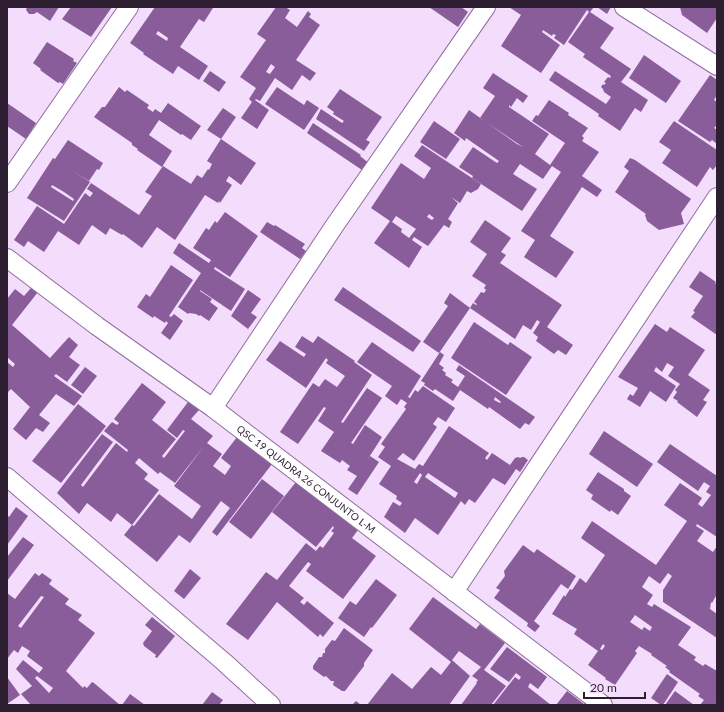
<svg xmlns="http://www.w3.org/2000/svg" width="724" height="712" viewBox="0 0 724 712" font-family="Lato,sans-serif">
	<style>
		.building { fill: #895d9a; fill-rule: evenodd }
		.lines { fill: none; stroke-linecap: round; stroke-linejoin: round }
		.minor-casing { stroke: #906e9e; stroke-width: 20 }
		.minor { stroke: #fff; stroke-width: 18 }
		.labels { text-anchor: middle; stroke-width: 3; stroke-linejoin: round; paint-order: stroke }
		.street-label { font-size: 10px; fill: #2d1e32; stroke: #f3dcfc }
	</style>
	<rect width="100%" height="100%" fill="#f3dcfc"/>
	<g class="building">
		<polygon points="27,7 59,7 50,21 37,12 34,14 29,14 26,10"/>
		<polygon points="71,7 112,7 91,37 62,19"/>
		<path d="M155,7H211L213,8L204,22L199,19L180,47L208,66L199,80L178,66L173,74L143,54L144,53L130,43ZM158,31L168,38L167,41L156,34Z"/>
		<path d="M276,7H285L290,10L285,18L297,27L308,11L311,14L309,17L320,25L296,60L316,73L310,81L302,75L292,90L275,78L260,101L256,99L255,100L269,110L257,129L241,118L252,102L249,99L256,88L240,77L266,40L257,34ZM271,64L275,67L270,74L266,72Z"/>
		<polygon points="429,7 461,7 468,12 458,27"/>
		<polygon points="509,7 594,7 590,12 614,28 600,48 631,69 621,82 648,100 641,112 635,108 620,131 598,116 599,114 549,80 555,71 606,104 611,97 604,92 603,89 601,87 603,84 604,85 606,83 604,82 608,77 610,78 611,76 583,57 585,54 568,42 589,12 587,10 564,45 554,38 556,35 553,34 552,36 543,30 542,32 560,45 541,73 501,46 521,15"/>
		<polygon points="597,7 611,7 607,14"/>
		<polygon points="680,7 717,7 717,18 707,33 682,15"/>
		<polygon points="47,42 74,59 73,61 77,63 63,84 60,82 58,83 40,70 41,69 33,63"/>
		<polygon points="644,55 681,81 666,103 629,78"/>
		<polygon points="210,71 226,82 219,92 203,81"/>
		<polygon points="493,73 528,96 523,103 517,98 511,107 509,105 509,107 549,134 535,154 550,165 565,143 532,121 536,115 538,116 549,100 569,113 568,115 588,128 582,136 584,138 582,141 599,152 582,176 602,190 597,197 582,187 550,236 574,252 556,278 524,257 535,240 521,231 561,172 552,166 543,179 520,164 513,174 537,189 522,211 472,178 473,176 459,167 473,147 497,163 499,161 466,138 465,141 454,133 469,110 517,144 523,147 480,118 495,96 483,88"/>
		<polygon points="710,75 717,80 717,95 714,100 717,102 717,127 716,126 714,128 717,130 717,144 712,140 710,142 678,121"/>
		<polygon points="119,87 125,92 127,90 149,105 147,108 153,112 155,109 161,113 168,103 201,126 191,140 182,134 181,135 159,120 149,135 172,151 162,167 137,150 138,149 132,145 132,143 94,117 102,107 105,107"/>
		<polygon points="277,87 304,105 307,100 319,108 304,130 265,104"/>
		<polygon points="340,89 382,117 366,140 370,142 364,151 316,119 321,109 342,123 344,121 333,114 334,112 327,107"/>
		<polygon points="7,103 36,123 26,139 7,126"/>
		<polygon points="223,108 236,117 221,139 207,130"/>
		<polygon points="434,121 460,139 446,159 420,142"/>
		<polygon points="674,121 717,150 717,165 713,170 710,167 697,187 662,163 671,150 659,142"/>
		<polygon points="313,123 361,155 360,156 370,164 365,172 307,133"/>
		<polygon points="221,139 256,163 241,185 229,176 226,181 232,185 220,203 219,201 218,203 205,195 175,240 157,227 142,248 123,234 122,235 110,228 106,235 92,225 79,245 58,231 44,252 28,241 24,247 14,240 37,206 64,224 85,193 90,197 93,193 87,189 91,183 139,215 152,196 145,192 163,166 191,184 197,175 202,178 208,169 209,170 212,164 207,161"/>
		<path d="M68,140L103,163L99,170L97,169L89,181L71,170L90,182L64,221L27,198L53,158L55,159ZM52,185L64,192L74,199L73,201L51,187Z"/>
		<path d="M422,145L481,184L478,189L471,193L467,191L460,203L451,197L458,203L448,219L452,222L449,228L444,225L428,246L414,237L412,240L422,247L409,268L374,243L390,221L371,208L401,163L424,179L431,168L414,156ZM429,214L434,218L432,220L427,217ZM396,216L416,229L409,238L401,232L402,229L392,222Z"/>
		<polygon points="630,158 635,160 691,199 681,213 684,224 659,230 647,221 645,215 646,214 615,192 629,171 624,167"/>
		<polygon points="225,212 258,236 230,277 215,267 214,269 245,289 231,311 200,290 200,291 212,299 210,302 218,308 209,321 200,315 199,316 196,314 189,313 188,314 178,307 201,273 173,253 179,243 209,263 211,260 193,248 206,228 209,230 215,221 217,223"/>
		<polygon points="485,220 511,238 501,252 506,255 500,263 562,305 547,327 573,345 566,355 558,350 554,354 536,341 538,337 533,333 540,322 537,320 531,330 523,325 515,339 470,308 439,353 423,342 448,306 444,303 450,293 470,308 473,303 476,305 477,304 474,302 481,292 484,293 486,290 484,288 486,285 472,276 487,254 470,242"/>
		<polygon points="267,222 274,226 275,225 305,244 302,248 306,251 300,259 260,232"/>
		<polygon points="171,265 193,280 169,316 171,317 174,314 183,321 170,340 161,333 168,323 166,321 165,323 154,316 153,318 137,307 146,294 150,297"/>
		<polygon points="700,271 716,282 715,283 717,285 717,335 691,317 695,312 693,311 703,296 689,287"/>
		<polygon points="343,287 421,341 413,352 334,300"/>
		<polygon points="31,288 38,292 12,325 50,358 69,337 78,345 69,357 80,365 67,382 56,374 54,376 82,396 74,406 56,394 39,415 50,423 43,432 36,428 26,440 13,429 30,407 11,389 7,393 7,362 13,367 15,364 7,357 7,299 15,289 24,296"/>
		<polygon points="248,290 261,299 251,313 257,317 248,329 231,316"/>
		<polygon points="474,322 508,345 510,342 532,357 506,395 451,358"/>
		<polygon points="655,324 667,332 670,327 705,350 688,375 710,390 703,400 707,402 697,417 677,402 678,401 673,398 677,392 675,390 680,384 668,376 674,367 667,363 662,372 656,367 654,371 676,386 666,402 650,391 640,407 627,399 630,394 633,396 638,388 618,377"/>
		<polygon points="302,336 313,343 318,336 355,361 354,362 372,375 341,422 343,423 367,388 382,398 351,443 353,444 365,425 382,437 366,462 370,456 379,462 357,495 348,489 357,476 347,470 350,466 342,460 340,463 321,451 334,432 318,421 326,408 324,407 298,444 280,432 313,383 319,387 325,379 337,387 345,376 326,363 328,360 326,358 306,388 266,360 280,341 304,357 306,354 295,347"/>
		<path d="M372,342L421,376L408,397L410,398L415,390L418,392L423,386L455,408L446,422L438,417L433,424L437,427L414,461L403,453L397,459L415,469L419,464L423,466L449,426L489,453L485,458L487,460L492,453L510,465L515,458L518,457L520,458L522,457H524L528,460L520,472L516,469L505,485L493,478L475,503L469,499L465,505L461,501L438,535L415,518L405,533L384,517L393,502L400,506L402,503L396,499L397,496L379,484L391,466L378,457L385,447L381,444L406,409L404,407L407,403L401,399L397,405L385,396L392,386L357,362ZM420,473L422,475L417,484L414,482ZM428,473L458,493L455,498L425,477Z"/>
		<path d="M440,352L444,355L439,364L444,368L442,370L446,373L445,375L453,380L451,382L458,387L465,376L456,370L459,365L535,417L529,425L525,423L520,429L489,407L488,409L460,390L453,401L435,389L433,391L424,385L425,383L421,381ZM495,397L501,402L500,403L494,400Z"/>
		<polygon points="85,367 97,376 83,394 71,385"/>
		<path d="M142,383L166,402L152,420L176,439L162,456L164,458L185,431L183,430L177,438L167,430L188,402L199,410L191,419L213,436L207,443L222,454L213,466L225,475L231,466L221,458L237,437L272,464L217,536L212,532L230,508L221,501L190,543L179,535L157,562L124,535L132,525L117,513L111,522L87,503L79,514L57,493L102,434L113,442L81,485L83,487L116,443L127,452L128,450L104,431L112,422L117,425L119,423L114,419ZM204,446L174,486L201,506L192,519L159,494L134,526L132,525L159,490L144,479L148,474L135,463L139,458L158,474L160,472L175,483Z"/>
		<polygon points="78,404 106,426 61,483 32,461"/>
		<polygon points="604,431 653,464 637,487 589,454"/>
		<path d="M670,444L717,476V537L697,524L696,526L704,531L697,541L713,552L717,546V594L712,603L711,602L710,609L717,614V638L663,602V590L672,576L668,573L660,584L649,576L642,587L653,595L647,604L652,607L654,604L691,627L678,645L696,657L694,660L703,666L705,664L717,671V702L715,705H700L704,700L698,696L700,694L669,672L670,671L665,667L667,666L651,655L652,654L639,646L635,651L637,653L615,685L605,679L606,678L588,665L598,651L574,634L577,629L552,614L564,595L565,597L570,589L572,590L580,578L586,583L605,555L581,538L592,521L656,565L687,521L664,505L680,483L702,498L698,504L702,507L711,495L706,492L710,486L704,482L698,491L657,462ZM635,615L652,627L650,631L644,627L642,630L630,622ZM603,644L605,646L602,650L600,649Z"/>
		<polygon points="598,472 624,489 624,491 631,496 618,515 611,510 610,512 591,499 593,495 586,490"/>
		<polygon points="262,479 284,496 251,539 229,522"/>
		<polygon points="296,482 358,530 352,538 376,556 343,599 306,571 311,564 308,562 289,586 304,598 300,602 304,605 307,601 334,623 323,637 320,634 318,637 277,602 248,640 226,624 266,572 277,580 306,543 316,551 320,546 323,548 334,533 331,531 334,528 333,526 316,547 272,512"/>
		<polygon points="16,507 28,516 7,545 7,515 9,517"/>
		<polygon points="23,537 34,545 7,581 7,557"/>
		<polygon points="523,545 534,553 537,549 576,576 568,589 561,584 534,621 540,626 535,632 527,626 528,623 494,598 500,590 496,588 505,576 504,571"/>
		<polygon points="190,569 201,578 184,599 174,591"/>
		<path d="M35,573L39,576L42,573L52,580L49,584L69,599L65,604L82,615L78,620L95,633L66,671L83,688L84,686L87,688L92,682L94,683L120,705H31L21,694L32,686L16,669L23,660L39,673L43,668L27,656L30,651L22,646L18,653L14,650L7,659V593L15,599ZM41,596L44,597L21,628L18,626ZM37,676L53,688L49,693L35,678Z"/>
		<polygon points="376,579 397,595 372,628 371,627 364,637 338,618 350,601 356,605"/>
		<polygon points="433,597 476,629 480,624 505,643 484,670 506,686 491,705 461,705 477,683 476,683 478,680 472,676 481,667 459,651 452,660 470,676 449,705 367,705 392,673 412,689 431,667 441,675 451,662 409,629"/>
		<polygon points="152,617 175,636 157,658 155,657 156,655 144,646 143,643 152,631 145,625"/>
		<polygon points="344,628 373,650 364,663 364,666 345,691 342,691 333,685 334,681 331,681 326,676 324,677 313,669 313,666 319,657 322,657 323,653 325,653 325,649 332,640 335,641"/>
		<polygon points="507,647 547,677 538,689 530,683 528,687 551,705 493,705 515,677 519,680 521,677 516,673 509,682 490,669"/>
		<polygon points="667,674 678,682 663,705 661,705 651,698"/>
		<polygon points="7,677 20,695 7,704"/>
		<polygon points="567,691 584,704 585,702 589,705 556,705"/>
		<polygon points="675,691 694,705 665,705"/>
		<polygon points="212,692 223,700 219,705 202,705"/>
		<polygon points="130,694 145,705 122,705"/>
		<polygon points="356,701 361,705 352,705"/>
	</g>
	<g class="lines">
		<g class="minor-casing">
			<g id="minor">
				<polyline points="624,7 717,66"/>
				<polyline points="7,183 129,7"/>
				<path id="s1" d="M7,258L97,326L213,408L603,705"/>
				<polyline points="213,408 335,225 486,7"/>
				<polyline points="7,477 224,662 271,705"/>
				<polyline points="454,592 717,197"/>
			</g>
		</g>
		<use href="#minor" class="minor"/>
	</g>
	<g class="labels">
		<g class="street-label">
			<text dy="4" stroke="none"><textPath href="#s1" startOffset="372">QSC 19 QUADRA 26 CONJUNTO L-M</textPath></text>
		</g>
	</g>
	<rect width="724" height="712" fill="none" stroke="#2d1e32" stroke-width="16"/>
	<path d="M584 692v6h61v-6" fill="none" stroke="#2d1e32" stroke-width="2"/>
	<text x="590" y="692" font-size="12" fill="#2d1e32" stroke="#f3dcfc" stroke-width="3" paint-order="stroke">20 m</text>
</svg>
